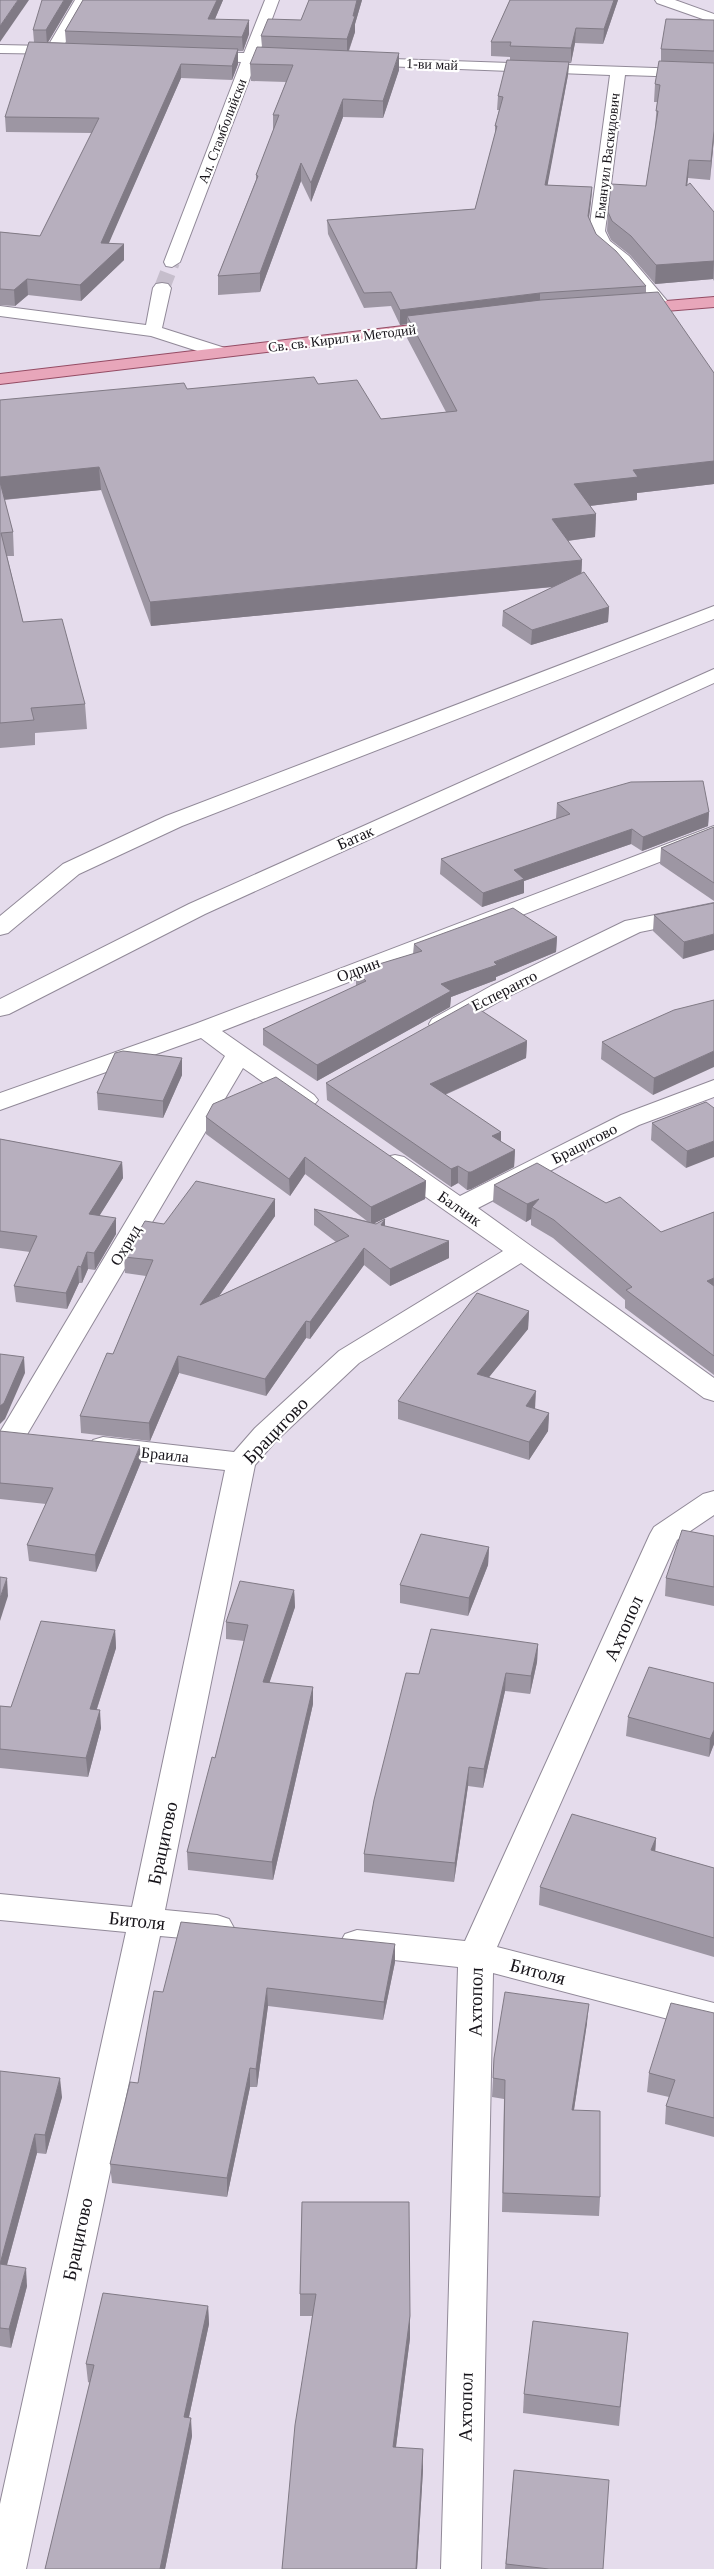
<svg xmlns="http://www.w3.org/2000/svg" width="714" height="2569" viewBox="0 0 714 2569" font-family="Georgia,serif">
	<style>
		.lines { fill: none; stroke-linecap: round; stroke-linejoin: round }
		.minor-tunnel { stroke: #c6becc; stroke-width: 16; stroke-dasharray: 16 8; stroke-linecap: butt }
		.minor-casing { stroke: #918998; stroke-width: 2 }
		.major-casing { stroke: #944c64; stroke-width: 2 }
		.minor { fill: #fff; fill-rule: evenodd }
		.major { fill: #e8a6ba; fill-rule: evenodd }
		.wall { fill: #9d96a3 }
		.shaded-wall { fill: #807a85 }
		.building { fill: #b7afbe; stroke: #807a85 }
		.labels { text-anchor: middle; stroke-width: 4.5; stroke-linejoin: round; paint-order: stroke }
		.far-street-label { font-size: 14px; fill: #161319; stroke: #fff }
		.street-label { font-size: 16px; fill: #161319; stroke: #fff }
		.near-street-label { font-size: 19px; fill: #161319; stroke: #fff }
	</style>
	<rect width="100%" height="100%" fill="#e5dcec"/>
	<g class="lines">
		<polyline class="minor-tunnel" points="162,288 172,262"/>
		<g class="minor-casing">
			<g id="minor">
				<polygon points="75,0 89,0 63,47 68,48 70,51 68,54 0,53 0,45 48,46"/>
				<polygon points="265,0 279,0 259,54 290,55 297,59 290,63 256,62 180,262 172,267 166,266 164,262 241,62 201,60 194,56 201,52 244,53"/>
				<polygon points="655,0 675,0 714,14 714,23 657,3"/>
				<polygon points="363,58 714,70 714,78 625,75 605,231 610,241 629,256 668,302 671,306 668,310 656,310 617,264 597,248 589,231 610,75 358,65 356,62 358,59"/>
				<polygon points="162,283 168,284 171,288 162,328 225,348 228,352 225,356 213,356 151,336 0,316 0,306 146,325 153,288 156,284"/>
				<polygon points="714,606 714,619 182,826 79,874 8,933 0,935 0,916 63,864 166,816"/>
				<polygon points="714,669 714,683 205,914 9,1014 0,1016 0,999 189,904"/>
				<polygon points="714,826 714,841 222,1031 314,1095 318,1100 314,1105 305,1108 296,1105 243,1068 22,1443 12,1445 2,1443 0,1432 225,1056 201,1038 0,1110 0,1093 195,1024"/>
				<polygon points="714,903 714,917 640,932 509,996 450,1029 441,1031 432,1029 429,1024 432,1019 491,986 625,921"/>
				<polygon points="714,1080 714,1097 639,1125 478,1208 714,1378 714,1401 704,1398 521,1263 359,1363 275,1442 255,1465 165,1910 217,1915 229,1919 234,1928 229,1937 217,1941 160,1936 26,2569 0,2569 0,2504 126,1932 0,1920 0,1894 132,1907 225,1470 103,1457 93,1454 88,1447 93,1440 103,1437 234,1452 255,1428 339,1351 503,1251 386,1169 382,1163 386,1157 395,1155 404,1157 460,1196 621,1115"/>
				<polygon points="714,1491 714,1515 677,1540 497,1947 714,2003 714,2031 493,1973 481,2569 441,2569 458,1967 357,1956 345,1952 340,1943 345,1934 357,1930 465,1941 650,1534 654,1527 703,1494"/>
			</g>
		</g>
		<g class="major-casing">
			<g id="major">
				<polygon points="714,297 714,307 630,314 624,313 621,309 624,305 630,304"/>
				<polygon points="445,321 451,322 454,326 451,330 0,384 0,374"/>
			</g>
		</g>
		<use href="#minor" class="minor"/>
		<use href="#major" class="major"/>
	</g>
	<g class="wall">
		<polygon points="73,0 48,42 66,43 65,31 83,0 223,0 215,19 249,34 243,51 238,51 238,64 232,80 181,78 108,244 124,244 124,260 81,301 28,295 15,306 0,305 0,232 40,236 92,133 6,132 5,117 34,42 33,30"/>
		<polygon points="309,0 362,0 355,24 355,32 349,51 399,70 383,118 343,117 311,202 301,181 260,292 218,295 218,276 256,180 256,175 273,131 273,115 286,82 251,81 250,64 262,47 261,36 301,20"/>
		<polygon points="510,0 618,0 603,44 575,43 571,63 569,63 568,75 547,185 592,187 591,201 589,219 596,234 646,286 646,292 714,373 714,484 637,493 637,500 590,506 596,514 595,537 568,541 582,560 581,573 609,607 608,622 531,645 502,626 503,611 553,587 151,626 101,490 4,500 13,532 14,556 7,556 23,622 85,704 87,729 35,733 35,745 0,748 0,400 187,389 318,384 381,419 446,412 407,338 407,324 400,325 391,306 364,308 328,234 327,220 475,209 495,134 495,126 499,110 497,110 498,96 510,60 510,57 491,56 491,42"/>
		<polygon points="714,20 714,138 710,180 688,178 687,185 714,212 714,281 713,279 655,284 630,255 611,240 607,231 608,212 646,186 655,129 657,102 654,102 655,84 661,61 661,49"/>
		<polygon points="557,803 709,812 708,826 642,851 631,844 524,881 524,893 482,907 440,874 441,859 557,819 556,818"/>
		<polygon points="714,827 714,901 660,864 661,848"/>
		<polygon points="714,903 683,959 653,931 654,915"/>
		<polygon points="557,937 556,952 496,977 496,980 451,997 450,1007 317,1081 263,1045 263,1029 356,986 356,971 413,954 414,944"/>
		<polygon points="714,1000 653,1095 601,1059 602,1042"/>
		<polygon points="527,1041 526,1058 445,1095 501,1132 501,1142 515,1150 514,1167 471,1189 467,1190 458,1183 451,1187 327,1100 326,1083"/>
		<polygon points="182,1058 182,1075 163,1118 98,1110 97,1093"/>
		<polygon points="706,1102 686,1168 651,1140 652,1123"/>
		<polygon points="206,1117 426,1181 425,1199 374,1223 376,1224 385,1219 385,1226 449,1258 390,1286 364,1265 310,1339 306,1338 266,1396 179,1373 150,1441 81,1433 80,1416 113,1354 146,1276 125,1273 124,1257 164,1224 275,1199 275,1216 219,1296 336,1242 314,1225 314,1209 367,1221 305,1174 290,1196 206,1134"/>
		<polygon points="0,1139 122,1162 123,1178 99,1216 116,1234 95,1270 88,1269 82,1283 79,1283 67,1309 16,1302 14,1286 30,1252 0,1248"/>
		<polygon points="494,1185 606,1203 661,1232 714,1212 714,1375 625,1308 625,1300 553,1238 531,1225 531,1219 526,1222 493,1202"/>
		<polygon points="529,1311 528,1329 489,1377 535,1409 549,1413 548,1431 529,1460 398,1419 398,1401"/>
		<polygon points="0,1431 141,1462 96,1572 29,1561 27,1545 46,1504 0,1499"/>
		<polygon points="714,1536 714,1606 665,1596 666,1578"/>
		<polygon points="489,1547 488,1565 468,1616 400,1603 400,1585"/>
		<polygon points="294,1590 295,1607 269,1683 313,1687 313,1704 273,1880 188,1870 187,1852 215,1758 244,1641 226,1639 226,1622"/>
		<polygon points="115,1630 116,1648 97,1709 101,1728 88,1777 0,1768 0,1706 11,1707"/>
		<polygon points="538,1644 537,1662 530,1694 505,1691 483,1788 468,1786 454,1882 364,1872 364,1854 419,1674"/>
		<polygon points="714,1683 714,1744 709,1757 626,1736 628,1717"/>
		<polygon points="656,1838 655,1851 714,1868 714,1957 539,1905 540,1887"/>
		<polygon points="395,1944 395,1962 383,2020 268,2006 257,2087 250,2087 227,2197 112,2183 110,2164 138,2083 163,1992"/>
		<polygon points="714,2013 714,2137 665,2124 666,2106 669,2097 647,2092 649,2073"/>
		<polygon points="587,2023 574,2110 600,2197 599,2216 502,2212 504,2099 492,2097 494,2058"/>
		<polygon points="0,2071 62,2097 46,2154 37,2153 7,2265 27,2286 11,2348 0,2346"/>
		<polygon points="302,2202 410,2316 410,2338 396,2447 423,2470 417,2569 282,2569 312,2316 300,2316 300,2294"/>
		<polygon points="208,2306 209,2324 189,2417 192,2436 165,2569 45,2569 90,2383 88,2382 86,2364"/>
		<polygon points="628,2333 619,2426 523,2413 524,2394"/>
		<polygon points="514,2470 603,2569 505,2569"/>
	</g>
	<g class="shaded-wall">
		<polygon points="18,0 29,0 0,42 0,26"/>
		<polygon points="64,0 73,0 47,44 46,30"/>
		<polygon points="217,0 223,0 209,33 208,19"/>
		<polygon points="357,0 362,0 355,24 355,32 347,55 347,39 353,16"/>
		<polygon points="614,0 618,0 603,44 604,29"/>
		<polygon points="249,20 249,34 243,51 242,37"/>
		<polygon points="576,28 575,43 571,63 571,48"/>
		<polygon points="238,49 238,64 232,80 232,66"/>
		<polygon points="399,53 399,70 383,118 383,101"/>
		<polygon points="569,62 568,75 545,199 545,185"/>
		<polygon points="181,64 181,78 102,259 101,243"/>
		<polygon points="343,99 343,117 311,202 311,183"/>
		<polygon points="714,131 714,138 710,180 711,161"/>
		<polygon points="689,160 688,178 685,204 686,186"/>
		<polygon points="301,163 301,181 260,292 260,273"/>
		<polygon points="592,187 591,201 587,231 588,216"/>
		<polygon points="124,244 124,260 81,301 80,285"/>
		<polygon points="714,260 713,279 655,284 656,265"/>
		<polygon points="27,279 28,295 15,306 14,290"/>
		<polygon points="540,293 540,308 407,316 407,324 400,325 400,310"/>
		<polygon points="714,461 714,484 637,493 637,500 573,508 574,484 633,470"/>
		<polygon points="99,467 101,490 0,500 0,477"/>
		<polygon points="596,514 595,537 551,543 552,519"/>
		<polygon points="582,560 581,584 151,626 150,602"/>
		<polygon points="609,607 608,622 531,645 532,630"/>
		<polygon points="709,812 708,826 642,851 643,837"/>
		<polygon points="632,829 631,844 524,881 524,893 482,907 483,893 514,870"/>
		<polygon points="714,934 714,950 683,959 684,942"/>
		<polygon points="557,937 556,952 496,977 496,980 451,997 450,1007 317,1081 317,1065 441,984"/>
		<polygon points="527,1041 526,1058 430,1101 430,1084"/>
		<polygon points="714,1051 714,1067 653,1095 654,1078"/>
		<polygon points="182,1058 182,1075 163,1118 163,1101"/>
		<polygon points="501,1132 501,1149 492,1136"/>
		<polygon points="714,1141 714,1157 686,1168 687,1151"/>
		<polygon points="515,1150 514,1167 471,1189 467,1190 468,1172"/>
		<polygon points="305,1157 305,1174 290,1196 289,1179"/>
		<polygon points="122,1162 123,1178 90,1231 89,1214"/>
		<polygon points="458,1166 458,1183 451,1187 451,1169"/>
		<polygon points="426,1181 425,1199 371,1225 371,1207"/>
		<polygon points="275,1199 275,1216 201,1322 200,1305"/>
		<polygon points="539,1199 532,1207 531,1219 526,1222 527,1204"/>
		<polygon points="116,1218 116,1234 95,1270 94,1253"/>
		<polygon points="385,1219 385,1236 381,1225"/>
		<polygon points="449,1241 449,1258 390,1286 390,1269"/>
		<polygon points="364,1248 364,1265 310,1339 310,1322"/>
		<polygon points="87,1252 88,1269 82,1283 81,1267"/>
		<polygon points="78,1266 79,1283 67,1309 66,1293"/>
		<polygon points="714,1278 714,1295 707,1281"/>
		<polygon points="529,1311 528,1329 477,1392 477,1374"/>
		<polygon points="306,1321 306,1338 266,1396 265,1379"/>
		<polygon points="178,1356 179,1373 150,1441 149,1423"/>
		<polygon points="24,1357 25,1373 5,1419 0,1424 0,1406"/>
		<polygon points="536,1391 535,1409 526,1406"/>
		<polygon points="549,1413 548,1431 529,1460 529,1442"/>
		<polygon points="140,1446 141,1462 96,1572 95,1555"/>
		<polygon points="489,1547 488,1565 468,1616 469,1598"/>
		<polygon points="7,1578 8,1596 0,1621 0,1598"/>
		<polygon points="294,1590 295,1607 264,1699 263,1682"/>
		<polygon points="115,1630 116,1648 91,1727 90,1709"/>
		<polygon points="538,1644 537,1662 530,1694 531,1676"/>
		<polygon points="506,1673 505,1691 483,1788 484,1769"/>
		<polygon points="313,1687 313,1704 273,1880 272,1862"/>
		<polygon points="100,1710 101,1728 88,1777 86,1758"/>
		<polygon points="714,1730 714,1744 709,1757 710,1739"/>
		<polygon points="469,1767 468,1786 454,1882 455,1863"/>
		<polygon points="656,1838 655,1856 651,1850"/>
		<polygon points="395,1944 395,1962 383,2020 384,2002"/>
		<polygon points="267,1988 268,2006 257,2087 256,2069"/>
		<polygon points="589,2004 587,2023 571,2129 572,2110"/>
		<polygon points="250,2068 250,2087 227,2197 227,2178"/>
		<polygon points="60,2078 62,2097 46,2154 45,2135"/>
		<polygon points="35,2134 37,2153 2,2283 0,2264"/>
		<polygon points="26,2268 27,2286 11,2348 9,2329"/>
		<polygon points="208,2306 209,2324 185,2435 184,2417"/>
		<polygon points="410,2316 410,2338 393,2469 393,2447"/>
		<polygon points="191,2418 192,2436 165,2569 160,2569"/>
		<polygon points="423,2449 423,2470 417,2569 416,2569"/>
	</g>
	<g class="building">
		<polygon points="0,0 18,0 0,26"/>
		<polygon points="42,0 64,0 46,30 33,30"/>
		<polygon points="83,0 217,0 208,19 249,20 242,37 65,31"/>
		<polygon points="309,0 357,0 353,16 355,16 347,39 261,36 268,19 301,20"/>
		<polygon points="510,0 614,0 604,29 576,28 571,48 510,46 511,42 491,42"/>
		<polygon points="666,19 714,20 714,51 661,49"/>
		<polygon points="29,42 238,49 232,66 181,64 101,243 124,244 80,285 27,279 14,290 0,289 0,232 40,236 99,118 5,117"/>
		<polygon points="257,47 399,53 383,101 343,99 311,183 301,163 260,273 218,276 258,176 256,175 279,115 273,115 293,65 250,64"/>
		<polygon points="507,60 569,62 545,185 592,187 588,216 596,234 616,251 646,286 540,293 400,310 391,292 364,293 327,220 475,209 497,126 495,126 503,97 498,96"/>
		<polygon points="659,61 714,63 714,131 711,161 689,160 686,186 690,183 714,212 714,261 656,265 631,236 612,221 608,212 611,184 646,186 658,111 656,111 660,85 655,84"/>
		<polygon points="658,292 714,373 714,461 633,470 638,477 574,484 596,514 552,519 582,560 150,602 99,467 0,477 0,400 184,383 187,389 314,377 318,384 357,380 381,419 457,411 407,316 541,300"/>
		<polygon points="0,482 13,532 1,533 23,622 62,619 85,704 31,708 34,720 0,723"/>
		<polygon points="584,572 609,607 532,630 503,611"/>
		<polygon points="703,781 709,812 643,837 632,829 514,870 524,879 483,893 441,859 570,814 557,803 631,782"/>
		<polygon points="714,827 714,883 661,848"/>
		<polygon points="714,903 714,934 684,942 654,915"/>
		<polygon points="513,908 557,937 494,962 497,965 441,984 451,991 317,1065 263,1029 366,981 356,971 422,951 414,944"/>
		<polygon points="714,1000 714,1051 654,1078 602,1042 674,1010"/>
		<polygon points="470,1003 527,1041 430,1084 501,1132 492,1136 515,1150 471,1172 468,1172 458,1166 451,1169 326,1083"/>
		<polygon points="123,1051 182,1058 163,1101 97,1093 115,1053"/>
		<polygon points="276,1077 426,1181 371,1207 305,1157 289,1179 206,1117 213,1104"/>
		<polygon points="706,1102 714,1108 714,1141 687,1151 652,1123"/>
		<polygon points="0,1139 122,1162 89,1214 116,1218 94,1253 87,1252 81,1267 78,1266 66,1293 14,1286 37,1236 0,1231"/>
		<polygon points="537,1163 606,1203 620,1197 661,1232 714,1212 714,1278 707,1281 714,1286 714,1356 626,1290 632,1287 554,1220 532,1207 539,1199 527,1204 494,1185"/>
		<polygon points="196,1181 275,1199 200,1305 349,1236 314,1209 376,1224 385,1219 381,1225 449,1241 390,1269 364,1248 310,1322 306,1321 265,1379 178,1356 149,1423 80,1416 107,1353 113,1354 153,1260 124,1257 145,1221 164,1224"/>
		<polygon points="477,1293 529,1311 477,1374 536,1391 526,1406 549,1413 529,1442 398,1401"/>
		<polygon points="0,1354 24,1357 4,1403 0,1406"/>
		<polygon points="0,1431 140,1446 95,1555 27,1545 53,1488 0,1483"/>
		<polygon points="682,1530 714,1536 714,1587 666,1578"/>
		<polygon points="421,1534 489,1547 469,1598 400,1585"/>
		<polygon points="0,1577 7,1578 0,1598"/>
		<polygon points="240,1581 294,1590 263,1682 313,1687 272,1862 187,1852 212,1757 215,1758 248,1625 226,1622"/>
		<polygon points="41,1621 115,1630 90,1709 100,1710 86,1758 0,1749 0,1706 11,1707"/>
		<polygon points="431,1629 538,1644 531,1676 506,1673 484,1769 469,1767 455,1863 364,1854 374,1800 406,1673 419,1674"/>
		<polygon points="649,1667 714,1683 714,1730 710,1739 628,1717"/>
		<polygon points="572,1814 656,1838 651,1850 714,1868 714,1938 540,1887"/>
		<polygon points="181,1922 395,1944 384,2002 267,1988 256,2069 250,2068 227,2178 110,2164 130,2082 138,2083 154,1991 163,1992"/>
		<polygon points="505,1992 589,2004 572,2110 600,2111 600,2197 503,2193 505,2080 493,2078 494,2058"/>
		<polygon points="671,2003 714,2013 714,2118 666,2106 675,2080 649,2073"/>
		<polygon points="0,2071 60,2078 45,2135 35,2134 0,2264 26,2268 9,2329 0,2328"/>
		<polygon points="302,2202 409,2202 410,2316 393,2447 423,2449 416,2569 282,2569 295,2425 316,2294 300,2294"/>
		<polygon points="103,2293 208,2306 184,2417 191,2418 160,2569 45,2569 94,2365 86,2364"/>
		<polygon points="533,2321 628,2333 620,2407 524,2394"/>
		<polygon points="514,2470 609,2480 603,2569 549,2569 506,2564"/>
	</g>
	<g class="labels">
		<g class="far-street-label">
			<text transform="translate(432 64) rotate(2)" y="5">1-ви май</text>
			<text transform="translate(222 131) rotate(-69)" y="5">Ал. Стамболийски</text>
			<text transform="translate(607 156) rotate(-83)" y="5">Емануил Васкидович</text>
			<text transform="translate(342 338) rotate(-7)" y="5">Св. св. Кирил и Методий</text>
		</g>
		<g class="street-label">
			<text transform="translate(355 837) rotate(-24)" y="6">Батак</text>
			<text transform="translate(358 969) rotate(-21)" y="6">Одрин</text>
			<text transform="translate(504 990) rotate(-27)" y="6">Есперанто</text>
			<text transform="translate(584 1143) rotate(-27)" y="6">Брацигово</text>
			<text transform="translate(460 1208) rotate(35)" y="6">Балчик</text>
			<text transform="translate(125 1245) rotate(-59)" y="6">Охрид</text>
			<text transform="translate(165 1454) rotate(6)" y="6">Браила</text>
		</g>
		<g class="near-street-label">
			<text transform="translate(275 1430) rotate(-46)" y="7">Брацигово</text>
			<text transform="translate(623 1628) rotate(-66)" y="7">Ахтопол</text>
			<text transform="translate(162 1843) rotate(-78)" y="7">Брацигово</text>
			<text transform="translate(137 1920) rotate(6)" y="7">Битоля</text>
			<text transform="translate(538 1971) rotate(15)" y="7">Битоля</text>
			<text transform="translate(475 2002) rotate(-89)" y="7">Ахтопол</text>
			<text transform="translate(77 2239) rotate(-78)" y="7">Брацигово</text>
			<text transform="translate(465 2407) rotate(-89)" y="7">Ахтопол</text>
		</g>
	</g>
</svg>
